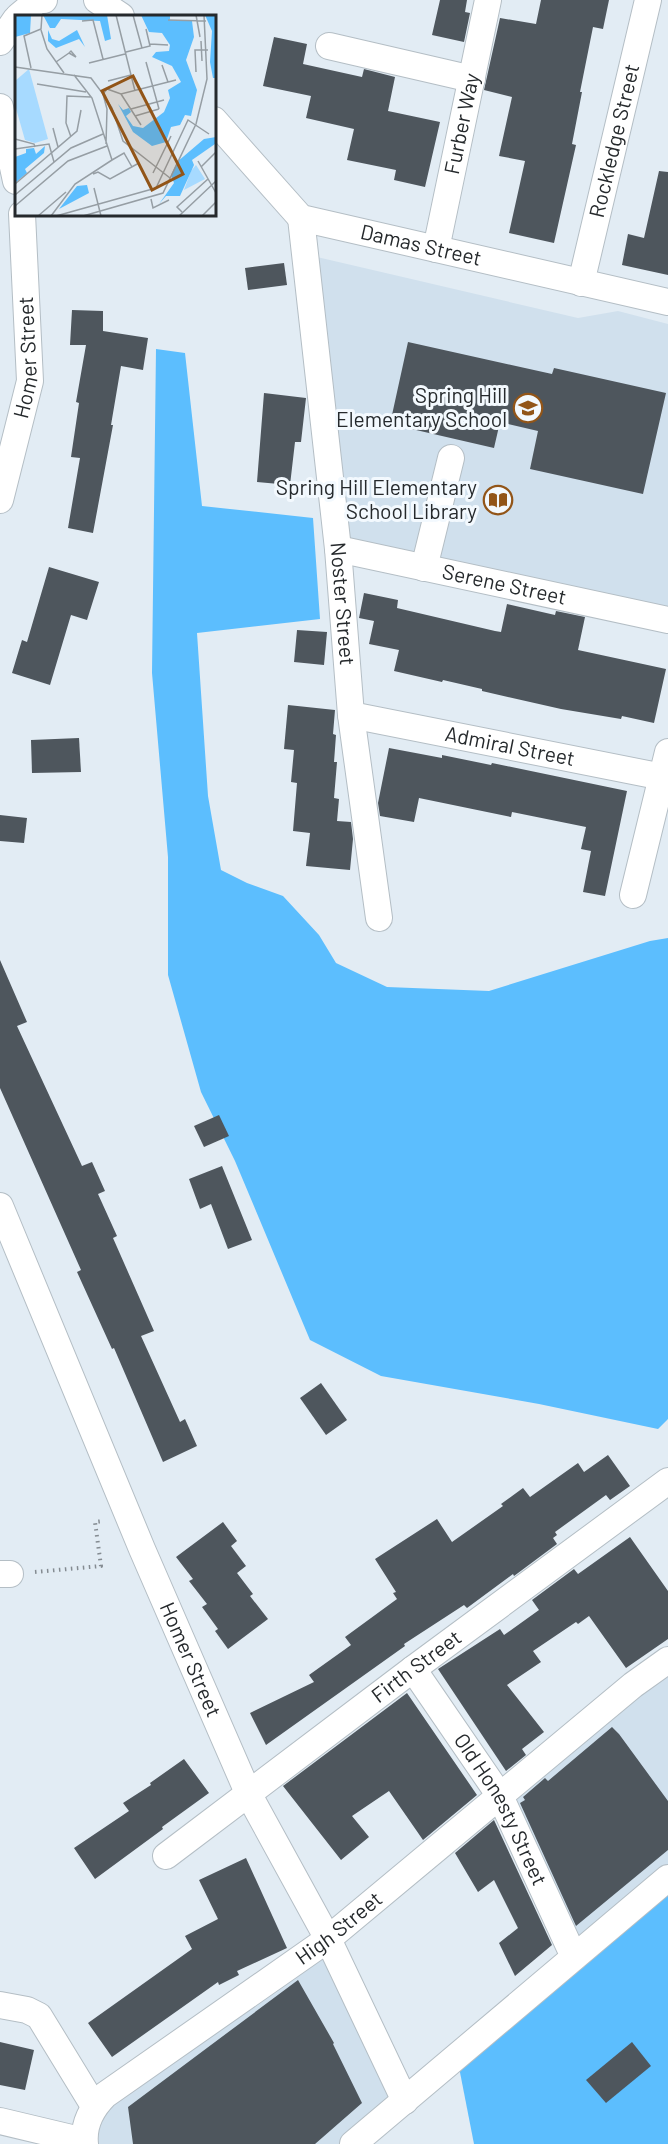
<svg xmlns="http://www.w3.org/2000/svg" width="668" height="2144" viewBox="0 0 668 2144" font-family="Barlow,sans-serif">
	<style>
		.built { fill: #d0e0ed }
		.forest { fill: #5cbefe }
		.building { fill: #4e565d }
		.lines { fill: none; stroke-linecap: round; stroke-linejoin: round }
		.minor-casing { stroke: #b4bec5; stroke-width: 28 }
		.path { stroke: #848b91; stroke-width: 4; stroke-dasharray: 1.5 4.5; stroke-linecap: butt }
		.minor { stroke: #fff; stroke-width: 26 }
		.labels { text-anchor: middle; stroke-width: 6; stroke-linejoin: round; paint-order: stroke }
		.street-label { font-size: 21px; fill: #25292c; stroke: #f3f9fe }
		.poi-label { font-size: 21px; fill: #25292c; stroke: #f3f9fe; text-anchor: end }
		.inset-road { fill: none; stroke: #969ea4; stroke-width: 1.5 }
		.view { fill: #925518; fill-opacity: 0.15; stroke: #925518; stroke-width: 3 }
		.inset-edge { fill: none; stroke: #25292c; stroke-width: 3 }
	</style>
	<rect width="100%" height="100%" fill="#e2ecf4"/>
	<g class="built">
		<polygon points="317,257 578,318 618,311 668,324 668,610 348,539"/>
		<polygon points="668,1660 668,1878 574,1957 500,1796"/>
		<polygon points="328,1939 405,2101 353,2144 85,2144 87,2124"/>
	</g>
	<g class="forest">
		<polygon points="156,349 185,353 202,506 313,518 320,619 197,633 208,796 221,870 247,883 283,896 319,935 336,963 387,987 489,991 650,941 668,938 668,1419 658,1429 539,1404 381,1376 310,1340 235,1161 201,1092 168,975 168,857 152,673"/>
		<polygon points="668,1878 668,2144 474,2144 457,2057"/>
	</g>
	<g class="building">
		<polygon points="440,0 467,0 465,12 470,13 464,42 432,35"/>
		<polygon points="541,0 609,0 603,29 593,27 580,92 582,92 572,144 576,145 554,243 509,233 525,161 499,156 512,97 484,90 500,18 536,24"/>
		<polygon points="274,37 307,44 303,64 362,77 364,69 395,77 388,111 440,122 425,187 394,180 396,170 347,160 354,129 306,118 311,96 263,86"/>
		<polygon points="659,171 668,172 668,275 622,265 628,234 644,238"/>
		<polygon points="284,263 287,285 248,290 245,268"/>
		<polygon points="72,310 103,311 103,331 148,338 143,370 121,366 111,425 113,425 93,533 68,528 80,458 71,457 79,403 76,402 86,345 70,345"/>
		<polygon points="408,342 552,374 554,368 666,393 643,494 530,469 538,431 500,422 494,448 390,424"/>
		<polygon points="264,393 306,398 301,442 295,442 290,485 257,482"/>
		<polygon points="49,567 99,582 87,620 71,615 50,685 12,673 22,640 27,642"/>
		<polygon points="364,593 398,600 397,608 495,631 501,632 507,604 555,615 556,611 585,617 578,650 666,669 654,723 622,716 621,719 561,709 482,691 482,689 443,680 442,682 394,671 399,650 369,644 374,621 359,618"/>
		<polygon points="297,630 327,632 324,665 294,662"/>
		<polygon points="288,705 335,710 333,734 336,735 334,762 337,762 334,798 339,799 337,821 351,822 353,839 350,870 306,866 310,833 293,831 297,783 291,782 294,750 284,749"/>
		<polygon points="79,738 81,772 32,773 31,740"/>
		<polygon points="389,748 442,758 442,755 491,765 492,763 627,791 605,896 583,892 591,851 581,849 586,827 512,812 511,817 419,798 414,822 380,816 378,803"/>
		<polygon points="0,815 27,818 24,843 0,841"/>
		<polygon points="0,960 27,1022 17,1026 82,1166 92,1162 105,1191 98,1194 117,1236 113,1238 154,1331 141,1336 180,1422 185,1419 197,1446 163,1462 114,1348 112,1349 77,1272 81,1270 0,1088"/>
		<polygon points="219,1115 229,1136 204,1147 194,1126"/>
		<polygon points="222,1166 252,1240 228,1249 211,1204 200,1209 189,1179"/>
		<polygon points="321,1383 347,1420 326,1435 300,1398"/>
		<polygon points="608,1455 630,1486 610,1500 606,1495 555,1532 557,1535 553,1538 557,1544 514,1576 513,1574 467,1608 464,1605 404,1644 405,1646 266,1745 250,1713 314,1682 309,1675 351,1645 345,1637 397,1599 393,1593 396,1592 375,1559 437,1519 452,1542 503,1506 501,1504 523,1488 530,1497 578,1463 584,1472"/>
		<polygon points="223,1522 237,1541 231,1546 246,1566 237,1573 253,1594 250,1596 268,1619 228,1649 215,1631 218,1629 202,1607 207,1604 189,1581 193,1579 176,1557"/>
		<polygon points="630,1537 668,1591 668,1639 626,1668 589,1616 578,1624 576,1622 533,1651 541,1662 507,1685 544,1732 522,1749 526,1755 506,1771 438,1669 500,1629 504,1635 539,1610 532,1600 574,1569 578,1574"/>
		<polygon points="407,1693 477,1795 423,1840 389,1791 352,1816 369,1837 341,1860 283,1786"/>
		<polygon points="612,1727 619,1734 668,1801 668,1850 576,1926 520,1803 525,1800 523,1797 545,1778 548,1781"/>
		<polygon points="184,1759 209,1793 162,1827 163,1829 95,1879 74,1848 129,1811 123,1803 151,1785 150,1783"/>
		<polygon points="494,1820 552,1945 515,1976 499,1943 518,1928 494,1880 478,1892 455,1853"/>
		<polygon points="246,1858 287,1948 237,1971 239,1975 219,1985 218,1982 112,2057 88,2023 192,1949 185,1936 218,1919 199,1880"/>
		<polygon points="298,1980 334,2043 333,2044 362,2103 315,2144 133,2144 128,2107"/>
		<polygon points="0,2042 34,2050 25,2090 0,2085"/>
		<polygon points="632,2042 651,2066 606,2103 586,2080"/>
	</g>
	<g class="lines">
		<g class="minor-casing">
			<g id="minor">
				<polyline points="97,0 121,16"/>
				<polyline points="19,16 38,0 44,0"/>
				<polyline points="0,42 16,19"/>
				<polyline points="329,46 472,79"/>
				<polyline points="0,107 16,181"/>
				<path id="s1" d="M214,120L301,218L668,302"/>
				<path id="s2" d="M301,218L338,549L351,715L379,918"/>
				<path id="s3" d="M436,249L488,0"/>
				<path id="s4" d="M581,283L648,0"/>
				<path id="s5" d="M0,500L30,381L22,214"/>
				<path id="s6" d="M338,549L668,620"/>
				<polyline points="424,568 451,458"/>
				<path id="s7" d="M351,715L668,778"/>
				<polyline points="633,895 668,752"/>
				<path id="s8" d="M0,1206L142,1549L249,1795L328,1939L405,2101"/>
				<polyline points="0,1574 10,1574"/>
				<path id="s9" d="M413,1669L500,1796L574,1957"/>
				<path id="s10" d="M166,1856L413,1669L668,1481"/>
				<polyline points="0,2005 27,2010 39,2016 94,2106"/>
				<polyline points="0,2121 84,2141"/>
				<path id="s11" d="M85,2144C83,2125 92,2108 105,2095L328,1939L633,1685L668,1660"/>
				<polyline points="353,2144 668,1878"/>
			</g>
		</g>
		<polyline class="path" points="35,1572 101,1566 95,1522 103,1521"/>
		<use href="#minor" class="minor"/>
	</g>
	<defs>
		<g id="school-ring" transform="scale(1.5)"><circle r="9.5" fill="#f3f9fe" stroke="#925518" stroke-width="1.5"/><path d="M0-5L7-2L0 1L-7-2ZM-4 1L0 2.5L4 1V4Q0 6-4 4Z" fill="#925518"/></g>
		<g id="library-ring" transform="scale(1.5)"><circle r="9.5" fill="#f3f9fe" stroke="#925518" stroke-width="1.5"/><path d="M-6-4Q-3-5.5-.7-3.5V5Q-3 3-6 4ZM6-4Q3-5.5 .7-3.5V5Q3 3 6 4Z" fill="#925518"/></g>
	</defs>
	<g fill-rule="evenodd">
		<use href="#school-ring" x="528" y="408"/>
		<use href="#library-ring" x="498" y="500"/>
	</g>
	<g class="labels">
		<g class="street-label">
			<text dy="7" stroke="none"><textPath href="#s3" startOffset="128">Furber Way</textPath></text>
			<text dy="7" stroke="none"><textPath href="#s4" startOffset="146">Rockledge Street</textPath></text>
			<text dy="7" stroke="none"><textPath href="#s1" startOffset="254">Damas Street</textPath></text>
			<text dy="7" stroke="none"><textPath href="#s5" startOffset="146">Homer Street</textPath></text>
			<text dy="7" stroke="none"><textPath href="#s6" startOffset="170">Serene Street</textPath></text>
			<text dy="7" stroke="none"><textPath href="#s2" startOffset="388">Noster Street</textPath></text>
			<text dy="7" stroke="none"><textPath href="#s7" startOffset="162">Admiral Street</textPath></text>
			<text dy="7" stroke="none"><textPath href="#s8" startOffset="492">Homer Street</textPath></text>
			<text dy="7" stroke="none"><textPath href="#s10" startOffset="314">Firth Street</textPath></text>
			<text dy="7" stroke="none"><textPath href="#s9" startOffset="166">Old Honesty Street</textPath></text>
			<text dy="7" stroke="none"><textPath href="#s11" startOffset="342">High Street</textPath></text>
		</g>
		<g class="poi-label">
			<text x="507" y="403">Spring Hill<tspan x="507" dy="24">Elementary School</tspan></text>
			<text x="477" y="495">Spring Hill Elementary<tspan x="477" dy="24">School Library</tspan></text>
		</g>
	</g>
	<g transform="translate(15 15)">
		<rect width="201" height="201" fill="#e2ecf4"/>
		<path d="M14,54L33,124L20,128L10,125L0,90V66ZM181,150L190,164L169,175L176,156Z" fill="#a7daff"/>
		<path d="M0,0H16L15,18L0,22ZM28,0H92L96,24L90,26L85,6L46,4L40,13H35ZM126,0H155V5L177,6L179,22L171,45L182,75L176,101L170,100L165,110L156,112L151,127L137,131L118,117L103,89L108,95L114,93L116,97L111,101L118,111L128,113L149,97L155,83L153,75L166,67L157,51L137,42L141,37L154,36L155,30L147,18L134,17ZM190,0H201V63H198L195,47L197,16ZM33,15L37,24L44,26L62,15L70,32L64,24L41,33L33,26ZM201,122L200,129L177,145L179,150L165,181H151L144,189L159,168L156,160L162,147L189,124ZM30,131L29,138L10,154L12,158L0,168V142L11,138V134L19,133L21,139ZM72,170L74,178L44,194L62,171Z" fill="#5cbefe"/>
		<path class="inset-road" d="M101,0L120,76M118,0L127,33M181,0L185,22M153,5L191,6M67,6L78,5L88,44M26,15L32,34L49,58M186,26L187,46M135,29L153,30M111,37L135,31L131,14M41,47L54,38L56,36L61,42L54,38M131,47L144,94M74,48L110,39M147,50L153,67M0,52L76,63L88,79L92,94L91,129M16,53L9,21L26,14L27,0M181,57L180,35H193M59,60L77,83L97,145M93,66L116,60M22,69L71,77M106,79L126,110M116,94L149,85M120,101L144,94M38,113L43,132M56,122L51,108L52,81L76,82M0,124L19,129L20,132M0,134L34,129L39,147M183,146L201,178M186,152L201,137M138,158L156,121M78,159L83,157L95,164L124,148M155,163L108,126L97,93L88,79L92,74L106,79L161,65M0,169L62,116L66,95M79,173L86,201M141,173L173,105L194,119M0,180L56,133L88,119M136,184L138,193L154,185M0,191L53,146L92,131M167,197L162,192L193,164M23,201L51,177M36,201L60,169L97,145L109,138L117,152M41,201L141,173M68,201L148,178L181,109L192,64L189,0M164,201L201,166M187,201L201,187"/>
		<path class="view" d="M118,61L168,159L137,175L87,76Z"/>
		<rect width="201" height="201" class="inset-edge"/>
	</g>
</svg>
